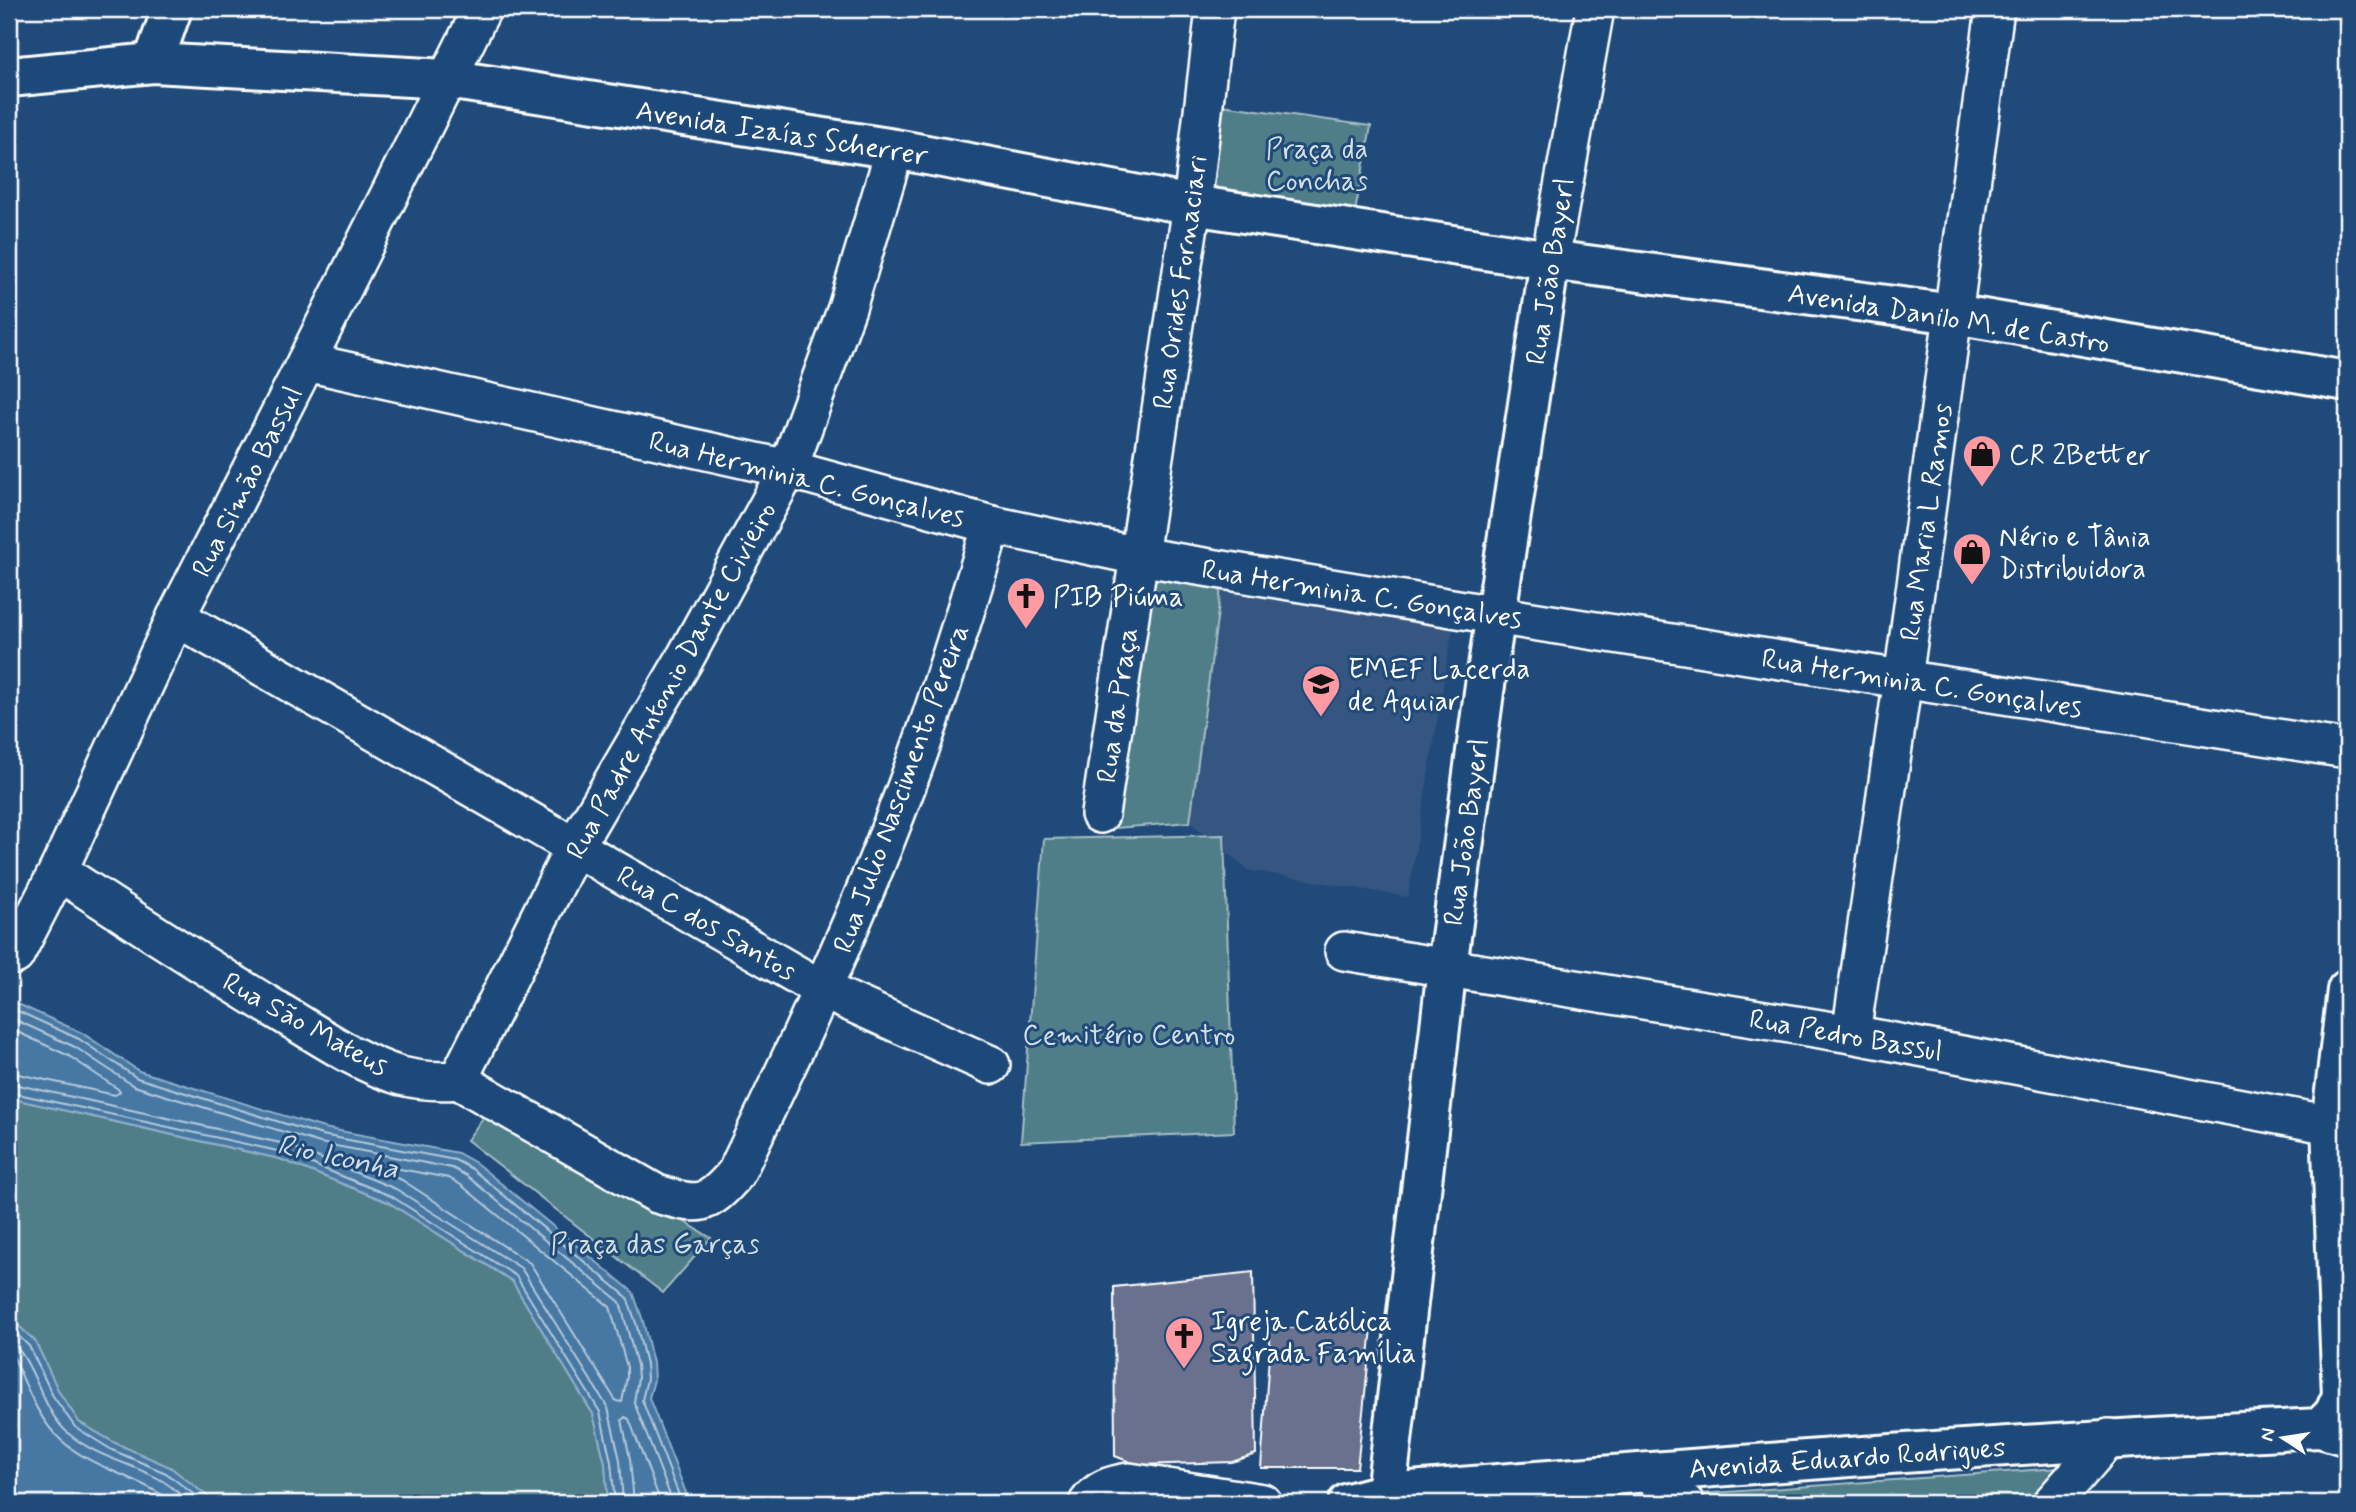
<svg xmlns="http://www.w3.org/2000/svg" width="2356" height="1512" viewBox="0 0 2356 1512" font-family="Mynerve,sans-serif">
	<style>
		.built { fill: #365680 }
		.green { fill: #4f7e89; stroke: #a7bec4; stroke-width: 2 }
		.water { fill: #4678a3; stroke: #90aec8; stroke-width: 2 }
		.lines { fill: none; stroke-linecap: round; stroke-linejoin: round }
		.shore { stroke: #b5c9da; stroke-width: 2 }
		.building { fill: #6a718e; stroke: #fff; stroke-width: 2 }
		.minor-casing { stroke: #fff; stroke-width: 42 }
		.tertiary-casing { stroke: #fff; stroke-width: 44 }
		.primary-casing { stroke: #fff; stroke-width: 44 }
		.minor { stroke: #1f4a7a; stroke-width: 37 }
		.tertiary { stroke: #1f4a7a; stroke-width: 38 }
		.primary { stroke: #1f4a7a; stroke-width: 38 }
		.labels { text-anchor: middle; stroke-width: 6; stroke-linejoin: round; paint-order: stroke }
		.street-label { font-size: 28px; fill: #fff; stroke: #1f4a7a }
		.park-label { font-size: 28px; fill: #d3dfe2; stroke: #1f4a7a }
		.poi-label { font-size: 28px; fill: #fff; stroke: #1f4a7a; text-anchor: start }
		.water-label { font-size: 30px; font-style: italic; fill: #d1dde8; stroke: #1f4a7a }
	</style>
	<rect width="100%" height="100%" fill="#1f4a7a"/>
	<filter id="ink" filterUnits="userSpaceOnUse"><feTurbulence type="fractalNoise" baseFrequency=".0143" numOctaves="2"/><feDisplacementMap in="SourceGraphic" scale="14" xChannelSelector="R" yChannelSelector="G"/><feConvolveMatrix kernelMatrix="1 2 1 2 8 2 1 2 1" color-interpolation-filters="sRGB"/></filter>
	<g filter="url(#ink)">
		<polygon class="built" points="1222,581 1455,614 1408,897 1248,870 1190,822"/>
		<g class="green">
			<polygon points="1214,104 1371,126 1354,217 1203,191"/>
			<polygon points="1131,569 1222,581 1190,822 1091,830"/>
			<polygon points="1224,835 1234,1132 1021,1142 1044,839"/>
			<polygon points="9,1098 280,1159 388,1202 512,1281 593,1414 605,1463 608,1503 216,1503 170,1467 115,1443 79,1422 59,1392 35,1341 9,1317"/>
			<polygon points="493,1104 711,1238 663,1293 467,1140"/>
			<polygon points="2074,1467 2042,1503 1709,1503 1699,1494"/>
		</g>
		<g class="water">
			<polygon points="9,1000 82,1033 139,1071 324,1128 458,1153 476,1163 633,1292 643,1321 653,1363 654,1380 649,1398 690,1503 608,1503 605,1463 593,1414 512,1281 388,1202 280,1159 9,1098"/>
			<polygon points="9,1317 35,1341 59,1392 79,1422 115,1443 170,1467 216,1503 9,1503"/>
		</g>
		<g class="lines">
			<g class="shore">
				<polyline points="9,1007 79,1039 137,1078 322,1135 455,1160 472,1169 627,1297 636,1323 646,1364 647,1379 642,1400 682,1503"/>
				<polyline points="9,1017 75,1047 134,1086 320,1143 452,1168 467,1176 620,1302 637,1365 638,1378 634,1402 673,1503"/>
				<polyline points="9,1028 69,1056 118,1089 120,1092 115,1095 9,1072"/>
				<polyline points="9,1083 285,1144 396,1189 521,1268 608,1408 620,1460 623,1503"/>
				<polyline points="9,1092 282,1152 391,1196 516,1276 600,1412 611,1462 615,1503"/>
				<polygon points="389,1167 449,1178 461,1185 610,1307 627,1367 627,1377 622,1402 616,1401 530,1263 402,1180 386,1173 385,1169"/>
				<polyline points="9,1327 29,1346 53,1396 75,1427 112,1450 166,1473 205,1503"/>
				<path d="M9,1339C37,1364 40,1409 69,1434C96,1457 131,1463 161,1480C172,1486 181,1496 191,1503"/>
				<path d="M9,1353L14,1358C26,1385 38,1420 62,1441C93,1469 140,1477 174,1503"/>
				<polyline points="634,1503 630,1459 622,1420 625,1417 629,1419 661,1503"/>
			</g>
		</g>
		<g class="building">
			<polygon points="1253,1272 1256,1454 1232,1462 1138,1465 1115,1456 1114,1287"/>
			<polygon points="1271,1328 1372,1328 1357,1468 1261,1468"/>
		</g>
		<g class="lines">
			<g class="minor-casing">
				<g id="minor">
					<polyline points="1550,260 1595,9"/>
					<polyline points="306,362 788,469 992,525 1138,556 1494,615 2347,749"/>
					<polyline points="176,617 823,990 991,1065"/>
					<polyline points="1100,814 1192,205 1215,9"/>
					<path d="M58,871C131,919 204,966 278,1011C315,1033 359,1064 401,1076C421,1081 437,1082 458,1080L657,1194C699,1206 706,1208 736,1173C800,1040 863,906 914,766C943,687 967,605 992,525"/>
					<polyline points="1344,951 1851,1034 2331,1125 2347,1125"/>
					<polyline points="15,955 58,871 176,617 306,362 482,9"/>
					<polyline points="1851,1034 1903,679 1995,9"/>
					<polyline points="458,1080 575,846 684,660 788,469 847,308 895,149"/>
					<polyline points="1647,1472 1685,1503"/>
					<path d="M1088,1503C1099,1488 1111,1485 1129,1482L1263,1503"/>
					<polyline points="2052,1503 2109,1438"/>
				</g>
			</g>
			<g class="tertiary-casing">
				<g id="tertiary">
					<polyline points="1550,260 1954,314 2347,381"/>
					<polyline points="2320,1428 2347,1436"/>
				</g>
			</g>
			<g class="primary-casing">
				<g id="primary">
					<polyline points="153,63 172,9"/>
					<polyline points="9,77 153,63 447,79 895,149 1192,205 1550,260 1484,692 1447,967 1386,1493"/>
					<path d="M1348,1503L1386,1493C1697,1468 2008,1443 2320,1428L2334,1414L2342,1396L2331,1125L2347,990"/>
				</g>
			</g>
			<use href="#minor" class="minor"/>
			<use href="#tertiary" class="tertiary"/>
			<use href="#primary" class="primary"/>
		</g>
	</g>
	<defs>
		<g id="shop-pin" transform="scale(2.0125)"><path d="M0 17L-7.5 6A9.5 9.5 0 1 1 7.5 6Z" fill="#ff9aa2" stroke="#1f4a7a"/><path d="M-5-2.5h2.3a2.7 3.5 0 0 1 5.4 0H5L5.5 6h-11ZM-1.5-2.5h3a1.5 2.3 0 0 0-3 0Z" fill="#111"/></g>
		<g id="church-pin" transform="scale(2.0125)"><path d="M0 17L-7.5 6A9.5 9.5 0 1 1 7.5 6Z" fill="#ff9aa2" stroke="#1f4a7a"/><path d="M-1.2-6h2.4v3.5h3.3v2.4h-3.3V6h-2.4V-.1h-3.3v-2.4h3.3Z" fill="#111"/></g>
		<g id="school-pin" transform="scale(2.0125)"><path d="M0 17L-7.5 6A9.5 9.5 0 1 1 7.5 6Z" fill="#ff9aa2" stroke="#1f4a7a"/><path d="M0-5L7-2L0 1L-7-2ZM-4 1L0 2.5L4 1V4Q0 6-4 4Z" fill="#111"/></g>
	</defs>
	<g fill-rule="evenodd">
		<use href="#shop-pin" x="1982" y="454"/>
		<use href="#shop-pin" x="1972" y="552"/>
		<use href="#church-pin" x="1026" y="596"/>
		<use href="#school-pin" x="1321" y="684"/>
		<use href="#church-pin" x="1184" y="1336"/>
	</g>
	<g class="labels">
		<g class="street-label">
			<text transform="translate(782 132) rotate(9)" y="10">Avenida Izaías Scherrer</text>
			<text transform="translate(1549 271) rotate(-81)" y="10">Rua João Bayerl</text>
			<text transform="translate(1179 282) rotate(-82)" y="10">Rua Orides Fornaciari</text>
			<text transform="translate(1949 317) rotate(9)" y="10">Avenida Danilo M. de Castro</text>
			<text transform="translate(807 478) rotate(14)" y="10">Rua Herminia C. Gonçalves</text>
			<text transform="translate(246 481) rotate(-63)" y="10">Rua Simão Bassul</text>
			<text transform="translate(1925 522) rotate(-82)" y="10">Rua Maria L Ramos</text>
			<text transform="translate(1362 593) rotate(9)" y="10">Rua Herminia C. Gonçalves</text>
			<text transform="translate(670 680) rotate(-61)" y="10">Rua Padre Antonio Dante Civieiro</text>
			<text transform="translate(1922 682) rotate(9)" y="10">Rua Herminia C. Gonçalves</text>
			<text transform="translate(1116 705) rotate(-82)" y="10">Rua da Praça</text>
			<text transform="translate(900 788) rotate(-70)" y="10">Rua Julio Nascimento Pereira</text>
			<text transform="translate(1465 832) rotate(-82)" y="10">Rua João Bayerl</text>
			<text transform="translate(707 922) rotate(30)" y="10">Rua C dos Santos</text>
			<text transform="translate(306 1023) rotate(29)" y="10">Rua São Mateus</text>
			<text transform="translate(1846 1034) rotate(10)" y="10">Rua Pedro Bassul</text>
			<text transform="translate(1847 1457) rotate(-4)" y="10">Avenida Eduardo Rodrigues</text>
		</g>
		<g class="park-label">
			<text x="1317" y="158">Praça da<tspan x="1317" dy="32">Conchas</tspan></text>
			<text x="1129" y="1044">Cemitério Centro</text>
			<text x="655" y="1253">Praça das Garças</text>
		</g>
		<g class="poi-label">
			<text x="2009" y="464">CR 2Better</text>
			<text x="1999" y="546">Nério e Tânia<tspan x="1999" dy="32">Distribuidora</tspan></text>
			<text x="1053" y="606">PIB Piúma</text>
			<text x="1348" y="678">EMEF Lacerda<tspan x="1348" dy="32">de Aguiar</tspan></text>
			<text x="1211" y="1330">Igreja Católica<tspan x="1211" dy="32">Sagrada Família</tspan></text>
		</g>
		<g class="water-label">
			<text transform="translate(338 1156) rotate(12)" y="10">Rio Iconha</text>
		</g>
	</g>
	<rect width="2356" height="1512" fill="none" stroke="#1f4a7a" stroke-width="35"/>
	<rect x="18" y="18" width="2321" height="1477" fill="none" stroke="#fff" stroke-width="2.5" filter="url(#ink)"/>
	<g transform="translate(2283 1438) rotate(282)" stroke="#1f4a7a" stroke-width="5" paint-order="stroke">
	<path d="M0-5L12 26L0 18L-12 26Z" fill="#ffffff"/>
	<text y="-10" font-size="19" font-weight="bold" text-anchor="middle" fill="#ffffff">N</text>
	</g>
</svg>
